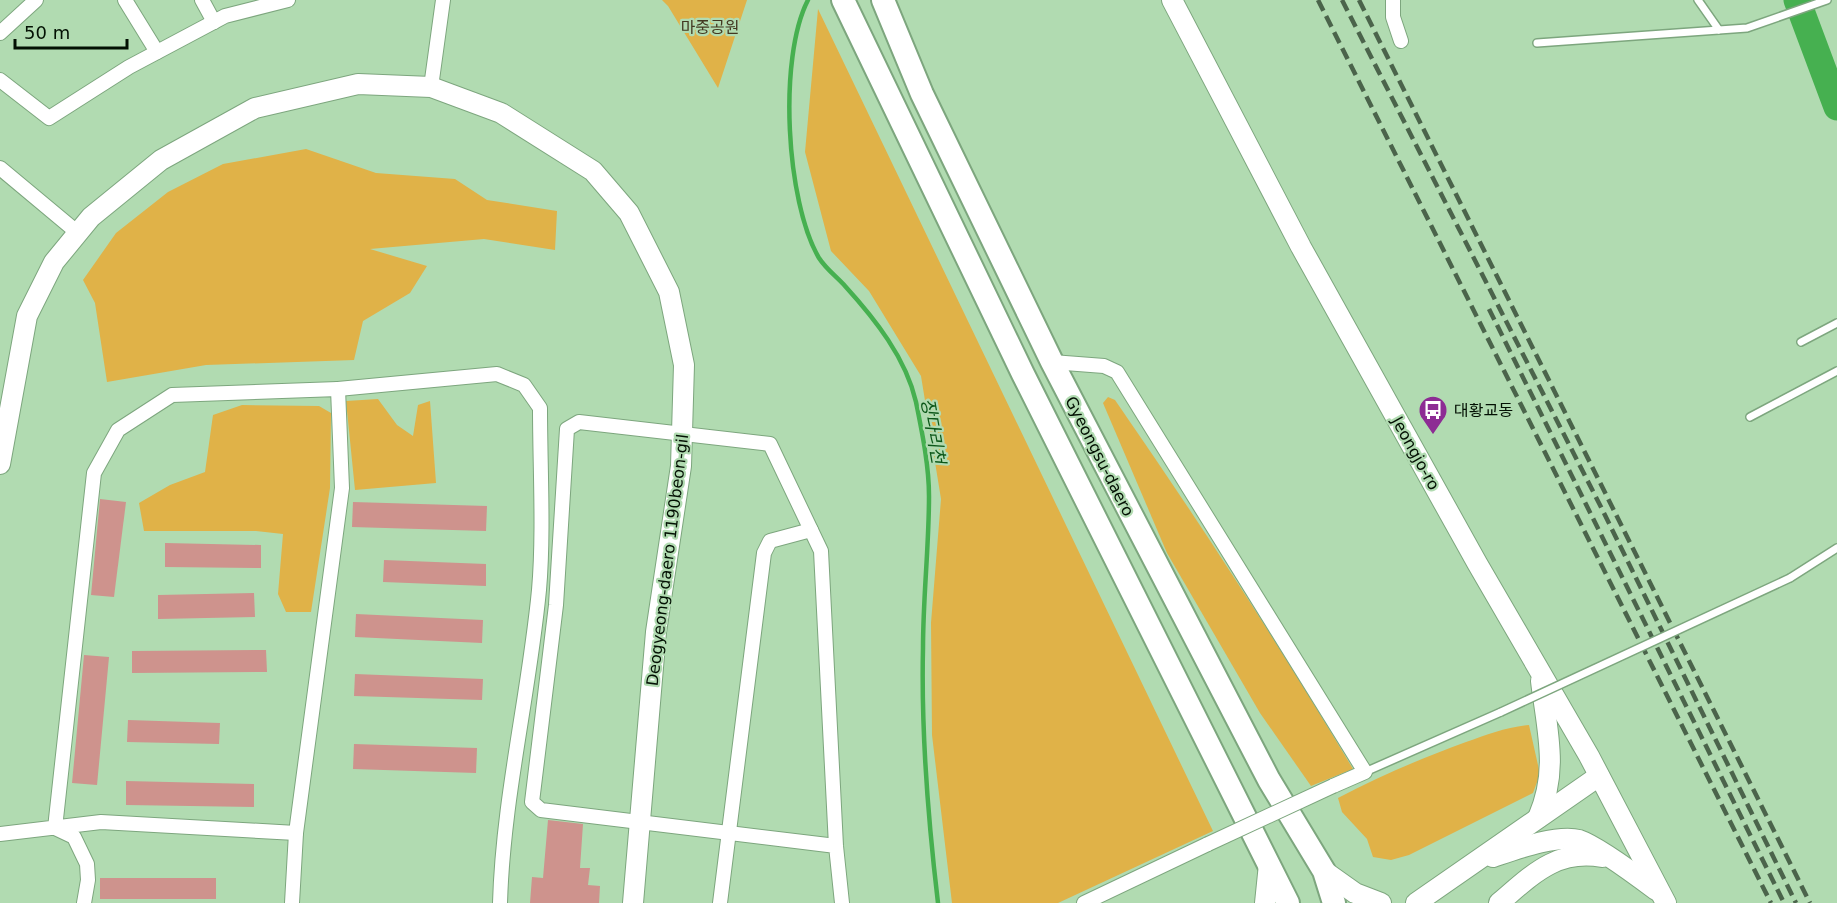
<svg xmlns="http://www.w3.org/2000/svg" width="1837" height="903" viewBox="0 0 1837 903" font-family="'DejaVu Sans','Noto Sans KR',sans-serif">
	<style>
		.green { fill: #e0b248 }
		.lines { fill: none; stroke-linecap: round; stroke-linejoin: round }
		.stream { stroke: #46b050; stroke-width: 4.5 }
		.river { stroke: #46b050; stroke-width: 27 }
		.building { fill: #ce938d }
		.lane-casing { stroke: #7da67e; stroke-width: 10 }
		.street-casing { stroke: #7da67e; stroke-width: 16 }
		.secondary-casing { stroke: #7da67e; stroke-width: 22 }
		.primary-casing { stroke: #7da67e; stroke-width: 26 }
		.lane { stroke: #fff; stroke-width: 7 }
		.street { stroke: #fff; stroke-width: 14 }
		.secondary { stroke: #fff; stroke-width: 20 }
		.primary { stroke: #fff; stroke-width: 22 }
		.rail { stroke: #4b644b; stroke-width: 4.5; stroke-dasharray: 12 6; stroke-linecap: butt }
		.lane-bridge-casing { stroke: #7da67e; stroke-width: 10; stroke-linecap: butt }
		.street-bridge-casing { stroke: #7da67e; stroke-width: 16; stroke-linecap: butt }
		.lane-bridge { stroke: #fff; stroke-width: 7 }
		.street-bridge { stroke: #fff; stroke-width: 14 }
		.labels { text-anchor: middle; stroke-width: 4.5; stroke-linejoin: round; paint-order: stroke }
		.park-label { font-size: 16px; fill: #433821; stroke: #b1dbb1 }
		.poi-label { font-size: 16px; fill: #031003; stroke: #b1dbb1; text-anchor: start }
		.street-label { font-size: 16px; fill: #031003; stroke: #b1dbb1 }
		.water-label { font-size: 18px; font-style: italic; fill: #0c5719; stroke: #b1dbb1 }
	</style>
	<rect width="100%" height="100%" fill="#b1dbb1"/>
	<g class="green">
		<polygon points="662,0 747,0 718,88 668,6"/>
		<polygon points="818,9 1213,831 1058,903 952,903 932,735 931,623 941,499 921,376 869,291 831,251 805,152"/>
		<polygon points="306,149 376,173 455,179 487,200 557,211 555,250 484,239 370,249 427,266 410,293 363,321 354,360 206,365 107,382 95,303 83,280 116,233 168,192 223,164"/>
		<path d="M1108,397L1115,400C1199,521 1278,643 1353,769L1311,786L1260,713L1167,553L1103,403Z"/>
		<polygon points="378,399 397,425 413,436 418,405 430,401 436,483 355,490 346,401"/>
		<polygon points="242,405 319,406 331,413 330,488 311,612 286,612 278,594 283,534 256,531 144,531 139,503 170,485 205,472 213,415"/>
		<path d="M1529,725L1540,774L1533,793L1409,855L1391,860L1373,857L1367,839L1342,812L1338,798C1380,776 1422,758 1466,742C1487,735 1506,727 1529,725Z"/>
	</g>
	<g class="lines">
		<path class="stream" d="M808,0C778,58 786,202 819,258C826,269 837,277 845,286C875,319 906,358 916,402C922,432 929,465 929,496C929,547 923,597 923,648C921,733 928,819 938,903"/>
		<polyline class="river" points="1797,0 1837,107"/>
	</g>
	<g class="building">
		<polygon points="100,499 126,502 114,597 91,595"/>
		<polygon points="353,502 487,506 486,531 352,527"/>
		<polygon points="165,543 261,545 261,568 165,567"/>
		<polygon points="384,560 486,564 486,586 383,582"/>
		<polygon points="254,593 255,617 158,619 158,595"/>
		<polygon points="356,614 483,620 482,643 355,637"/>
		<polygon points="266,650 267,672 132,673 132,651"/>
		<polygon points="84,655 109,657 97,785 72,783"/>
		<polygon points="355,674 483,679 482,700 354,696"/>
		<polygon points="128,720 220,723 219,744 127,742"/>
		<polygon points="354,744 477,748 476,773 353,769"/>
		<polygon points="126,781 254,784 254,807 126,805"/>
		<polygon points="548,820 583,824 580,868 590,868 588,885 600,886 599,903 530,903 532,877 543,878"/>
		<rect x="100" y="878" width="116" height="21"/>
	</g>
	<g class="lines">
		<g class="lane-casing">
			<g id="lane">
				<polyline points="1698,0 1719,30"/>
				<polyline points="1537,43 1747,28 1827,0"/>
				<polyline points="1801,342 1837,323"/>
				<polyline points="1750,417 1837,371"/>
				<polyline points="1790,578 1837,548"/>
				<polyline points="1365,772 1501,712"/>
			</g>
		</g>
		<g class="street-casing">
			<g id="street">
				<polyline points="125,0 157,52"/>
				<polyline points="202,0 214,22"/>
				<polyline points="1393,0 1393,17 1401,41"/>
				<polyline points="0,33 36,0"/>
				<polyline points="0,80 49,118 129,67 225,16 288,0"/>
				<polyline points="431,87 443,0"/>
				<polyline points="0,168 78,233"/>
				<polyline points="1052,362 1104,366 1117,372 1365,772 1333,786"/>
				<path d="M338,389L497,374L524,385L540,408C540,466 544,533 539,590C529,695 503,798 500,903"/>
				<polyline points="55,828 74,837 87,864 88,880 84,903"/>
				<polyline points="0,834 101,822 296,833 342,488 338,389 172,395 118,430 94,473 55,828"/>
				<polyline points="836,846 541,810 532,802 556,605 567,429 579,422 770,444 821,551 836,846 842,903"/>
				<polyline points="292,903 296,833"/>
				<polyline points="720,903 764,553 770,541 811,530"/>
				<polyline points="1084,903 1208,844"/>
			</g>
		</g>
		<g class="secondary-casing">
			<g id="secondary">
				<polyline points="1172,0 1301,247 1477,563 1589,756 1666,903"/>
				<polyline points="0,464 27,316 54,262 91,217 161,160 255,108 358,84 431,87 501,113 593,171 629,213 669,292 684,365 681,466 656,632 633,903"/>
				<path d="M1538,818C1559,770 1547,731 1541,681"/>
				<path d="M1493,857C1514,850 1557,834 1579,840C1597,846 1640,878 1656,890"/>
				<polyline points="1324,871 1355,893 1381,903"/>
				<polyline points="1265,903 1269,864"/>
				<polyline points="1416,903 1599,776"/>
				<path d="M1499,903C1532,875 1556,849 1602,857"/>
			</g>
		</g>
		<g class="primary-casing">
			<g id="primary">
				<polyline points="843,0 1023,374 1288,903"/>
				<polyline points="883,0 922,94 1052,362 1269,780 1324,871 1334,903"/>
			</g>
		</g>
		<use href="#lane" class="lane"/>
		<use href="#street" class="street"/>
		<use href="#secondary" class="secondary"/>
		<use href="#primary" class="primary"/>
		<g class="rail">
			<polyline points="1318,0 1771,903"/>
			<polyline points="1342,0 1601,507 1796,903"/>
			<polyline points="1359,0 1810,903"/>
			<polyline points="1489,309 1784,903"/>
		</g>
		<g class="lane-bridge-casing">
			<polyline id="lane-bridge" points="1501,712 1790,578"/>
		</g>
		<g class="street-bridge-casing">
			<polyline id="street-bridge" points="1208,844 1333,786"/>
		</g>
		<use href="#lane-bridge" class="lane-bridge"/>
		<use href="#street-bridge" class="street-bridge"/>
	</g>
	<defs>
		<g id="bus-pin" transform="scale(1.5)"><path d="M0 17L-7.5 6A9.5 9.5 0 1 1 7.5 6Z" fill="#8d2c94" stroke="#b1dbb1"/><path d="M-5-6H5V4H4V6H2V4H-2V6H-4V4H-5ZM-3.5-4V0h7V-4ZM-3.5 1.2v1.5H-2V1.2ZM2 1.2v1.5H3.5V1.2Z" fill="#fff"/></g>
	</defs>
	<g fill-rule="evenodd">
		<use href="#bus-pin" x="1433" y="410"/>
	</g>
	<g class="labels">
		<g class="park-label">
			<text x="710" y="33">마중공원</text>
		</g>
		<g class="poi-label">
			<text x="1454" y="416">대황교동</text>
		</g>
		<g class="street-label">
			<text transform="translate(1416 453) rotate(61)" y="6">Jeongjo-ro</text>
			<text transform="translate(1100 456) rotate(63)" y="6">Gyeongsu-daero</text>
			<text transform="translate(667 560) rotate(-83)" y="6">Deogyeong-daero 1190beon-gil</text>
		</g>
		<g class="water-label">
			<text transform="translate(933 431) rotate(80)" y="6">장다리천</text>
		</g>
	</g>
	<path d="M15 39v9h112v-9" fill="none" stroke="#031003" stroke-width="3"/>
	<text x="24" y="39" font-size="18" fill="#031003" stroke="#b1dbb1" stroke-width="4.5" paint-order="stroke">50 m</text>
</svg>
